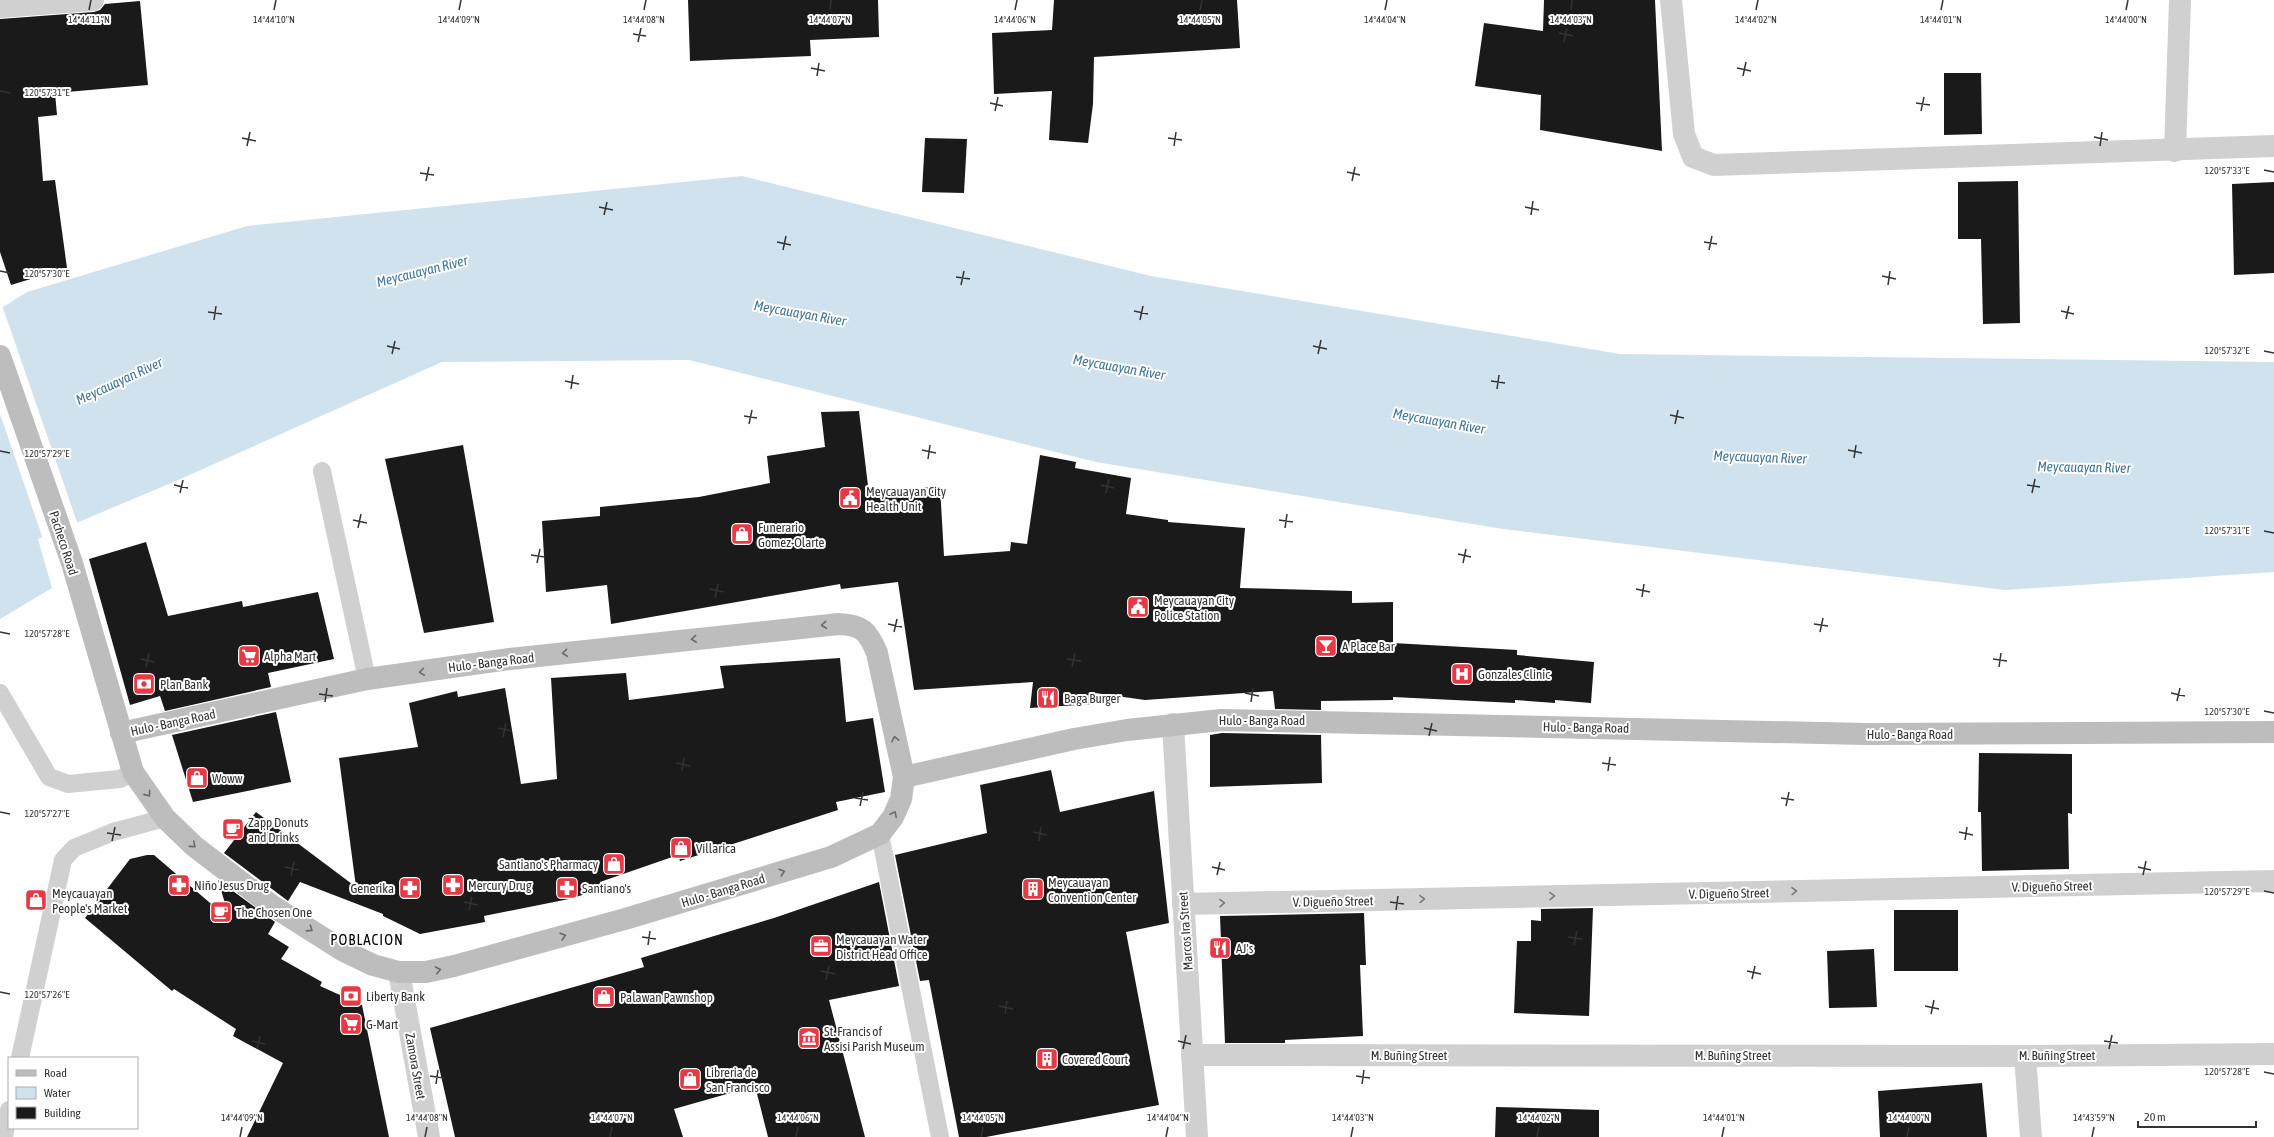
<svg xmlns="http://www.w3.org/2000/svg" width="2274" height="1137" viewBox="0 0 2274 1137" font-family="'Asap Condensed',sans-serif">
	<style>
		.water { fill: #cfe2ee }
		.pier { fill: #fff }
		.building { fill: #1a1a1a }
		.lines { fill: none; stroke-linecap: round; stroke-linejoin: round }
		.service { stroke: #d0d0d0; stroke-width: 18 }
		.minor { stroke: #d0d0d0; stroke-width: 22 }
		.tertiary { stroke: #d0d0d0; stroke-width: 22 }
		.secondary { stroke: #bdbdbd; stroke-width: 22 }
		.oneway { stroke: #6a6a6a }
		.oneway2 { stroke: #7a7a7a }
		.ticks { fill: none; stroke: #333; stroke-width: 1.5 }
		.labels { text-anchor: middle; stroke-width: 4; stroke-linejoin: round; paint-order: stroke }
		.poi-label { font-size: 13px; fill: #333; stroke: #fff; text-anchor: start }
		.street-label { font-size: 13px; fill: #333; stroke: #fff }
		.water-label { font-size: 14px; font-style: italic; fill: #3f7597; stroke: #fff }
		.quarter-label { font-size: 15px; letter-spacing: 1px; fill: #000; stroke: #fff }
		.ticks-label { font-size: 10px; text-anchor: middle; fill: #333; stroke: #fff; stroke-width: 4; stroke-linejoin: round; paint-order: stroke }
	</style>
	<rect width="100%" height="100%" fill="#fff"/>
	<polygon class="water" points="742,176 1151,276 1620,354 2274,362 2274,572 2005,590 1503,529 1096,462 689,360 442,362 176,481 38,539 52,588 0,619 0,309 27,292 247,226"/>
	<polygon class="pier" points="2,305 78,525 43,539 0,414 0,307"/>
	<g class="building">
		<polygon points="688,0 878,0 879,37 810,40 811,56 690,61"/>
		<polygon points="1054,0 1237,0 1240,48 1094,57 1093,104 1088,143 1049,140 1052,91 994,94 992,33 1052,30"/>
		<polygon points="1544,0 1655,0 1662,151 1540,130 1541,95 1475,86 1484,23 1543,31"/>
		<polygon points="140,1 148,85 55,93 57,115 38,117 43,181 55,180 67,268 11,285 0,252 0,19 94,12 100,10 105,4"/>
		<polygon points="1944,73 1981,73 1982,134 1944,135"/>
		<polygon points="925,138 967,139 964,193 922,192"/>
		<polygon points="2018,181 2020,323 1983,324 1981,239 1958,239 1958,182"/>
		<polygon points="2274,182 2274,273 2234,275 2232,184"/>
		<polygon points="859,411 869,494 940,486 944,556 1010,551 1011,542 1027,544 1040,455 1076,462 1075,468 1131,478 1126,514 1168,520 1168,522 1245,528 1240,588 1352,591 1352,603 1393,602 1393,643 1517,650 1517,655 1594,662 1591,703 1555,700 1555,703 1515,700 1515,703 1393,697 1393,700 1321,701 1321,710 1275,709 1273,691 1145,700 1095,693 1094,704 1030,708 1033,682 914,690 898,582 841,589 840,584 611,624 607,585 546,592 542,521 600,516 600,507 699,497 770,483 767,456 825,447 821,412"/>
		<polygon points="463,445 494,622 424,633 385,459"/>
		<polygon points="146,542 168,616 242,601 243,607 318,592 334,659 268,673 271,687 165,711 160,696 130,705 89,559"/>
		<polygon points="840,658 846,722 873,718 885,792 836,802 838,810 680,861 678,855 600,882 602,889 569,899 484,916 485,922 420,934 383,916 383,914 300,882 288,901 224,853 256,812 356,887 339,758 418,747 409,703 457,691 458,697 505,688 521,784 557,779 551,678 626,673 629,700 724,688 720,666"/>
		<polygon points="276,712 291,782 193,802 172,735"/>
		<polygon points="1222,733 1321,735 1322,783 1210,787 1210,735"/>
		<polygon points="1979,753 2072,754 2072,814 2068,813 2069,869 1982,871 1981,812 1978,812"/>
		<polygon points="1051,770 1060,812 1154,791 1169,923 1126,932 1159,1105 986,1137 959,1137 929,980 920,981 895,855 987,833 980,785"/>
		<polygon points="147,855 154,855 230,920 218,880 275,922 268,934 289,947 281,959 322,982 320,986 362,1005 389,1137 247,1137 283,1063 233,1036 236,1029 174,989 172,991 85,918 130,859"/>
		<polygon points="879,882 899,986 829,1000 865,1137 768,1137 755,1086 674,1109 683,1137 455,1137 430,1028 644,967 641,958 774,918"/>
		<polygon points="1593,908 1589,1016 1514,1013 1517,941 1531,941 1531,920 1541,921 1541,909"/>
		<rect x="1894" y="910" width="64" height="61"/>
		<polygon points="1364,913 1366,965 1360,965 1363,1036 1285,1040 1285,1043 1225,1043 1220,916"/>
		<polygon points="1874,949 1877,1007 1829,1008 1827,951"/>
		<polygon points="1982,1083 1987,1137 1880,1137 1878,1091"/>
		<polygon points="1496,1107 1599,1110 1599,1137 1495,1137"/>
	</g>
	<g class="lines">
		<g class="service">
			<polyline points="322,471 367,679"/>
			<polyline points="0,693 49,777 68,784 120,779 133,772"/>
			<polyline points="880,834 940,1137"/>
			<polyline points="20,1058 63,860 74,848 113,832 165,818"/>
			<polyline points="4,1137 9,1110"/>
		</g>
		<g class="minor">
			<polyline points="1671,0 1684,134 1693,157 1714,165 2274,146"/>
			<polyline points="2175,151 2180,0"/>
			<polyline points="1183,904 2274,881"/>
			<polyline points="399,972 429,1137"/>
			<polyline points="1192,1055 2025,1056 2274,1054"/>
			<polyline points="2025,1056 2031,1137"/>
		</g>
		<g class="tertiary">
			<polyline points="0,7 93,0"/>
			<polyline points="1173,724 1197,1137"/>
		</g>
		<g class="secondary">
			<path d="M0,356L72,563L133,772L165,818L194,846L271,905L342,950L373,965L399,972H426L454,966L625,919L831,857L880,834L893,817L901,799L904,777L877,653C868,631 862,625 839,624L510,659L367,679L121,733"/>
			<polyline points="904,777 1074,739 1127,730 1221,720 1866,734 2274,732"/>
		</g>
	</g>
	<defs><path id="oneway-chevron" d="M-2-3.5L2.5 0L-2 3.5" fill="none" stroke-width="1.6" stroke-linecap="round" stroke-linejoin="round"/></defs>
	<g class="oneway">
		<use href="#oneway-chevron" transform="translate(824 625) rotate(174)"/>
		<use href="#oneway-chevron" transform="translate(694 639) rotate(174)"/>
		<use href="#oneway-chevron" transform="translate(565 653) rotate(174)"/>
		<use href="#oneway-chevron" transform="translate(422 672) rotate(172)"/>
		<use href="#oneway-chevron" transform="translate(895 739) rotate(-102)"/>
		<use href="#oneway-chevron" transform="translate(148 794) rotate(55)"/>
		<use href="#oneway-chevron" transform="translate(894 814) rotate(-63)"/>
		<use href="#oneway-chevron" transform="translate(193 845) rotate(41)"/>
		<use href="#oneway-chevron" transform="translate(782 872) rotate(-17)"/>
		<use href="#oneway-chevron" transform="translate(310 929) rotate(33)"/>
		<use href="#oneway-chevron" transform="translate(563 936) rotate(-16)"/>
		<use href="#oneway-chevron" transform="translate(438 970) rotate(-11)"/>
	</g>
	<g class="oneway2">
		<use href="#oneway-chevron" transform="translate(1794 891) rotate(-1)"/>
		<use href="#oneway-chevron" transform="translate(1552 896) rotate(-1)"/>
		<use href="#oneway-chevron" transform="translate(1422 899) rotate(-1)"/>
		<use href="#oneway-chevron" transform="translate(1222 903) rotate(-1)"/>
	</g>
	<path class="ticks" d="M89,10L91,0M274,10L276,0M459,10L461,0M644,10L646,0M830,10L831,0M1015,10L1017,0M1200,10L1202,0M1385,10L1387,0M1571,10L1572,0M1756,10L1758,0M1941,10L1943,0M2126,10L2128,0M1559,33L1573,36M633,34L646,36M638,42L641,28M1564,42L1567,28M811,68L825,71M1737,68L1751,71M817,76L819,63M1743,76L1746,62M0,91L10,93M990,103L1003,106M1916,103L1930,105M995,111L998,97M1921,111L1924,97M2094,137L2108,140M242,138L256,141M1168,138L1182,140M247,146L250,132M1174,146L1176,132M2100,146L2102,132M2264,170L2274,172M1347,172L1360,175M420,173L434,175M426,181L429,167M1352,181L1355,167M599,207L613,210M1525,207L1539,210M604,215L607,202M1531,215L1533,201M777,242L791,245M1704,242L1717,244M783,250L786,236M1709,250L1712,236M0,271L10,273M1882,276L1896,279M956,277L970,279M961,285L964,271M1888,285L1890,271M1134,311L1148,314M2061,311L2074,314M208,312L222,314M2066,319L2069,306M214,320L216,306M1140,320L1143,306M387,346L400,349M1313,346L1327,349M2264,351L2274,353M392,354L395,341M1318,354L1321,340M565,381L579,384M1491,381L1505,383M571,389L573,375M1497,389L1499,375M1670,415L1684,418M744,416L757,418M749,424L752,410M1675,424L1678,410M922,450L936,453M1848,450L1862,453M0,451L10,453M1854,458L1856,445M928,459L930,445M174,485L188,488M1101,485L1114,488M2027,485L2040,487M180,493L183,480M1106,493L1109,479M2032,493L2035,479M353,520L367,523M1279,520L1293,522M358,528L361,514M1285,528L1287,514M2264,531L2274,533M1458,554L1471,557M531,555L545,557M537,563L540,549M1463,563L1466,549M710,589L724,592M1636,589L1650,592M1642,597L1644,584M715,598L718,584M888,624L902,627M1814,624L1828,626M0,632L10,634M894,632L897,619M1820,632L1823,618M141,659L154,662M1067,659L1081,661M1993,659L2007,661M146,667L149,653M1072,667L1075,653M1999,667L2001,653M1245,693L1259,696M2171,693L2185,696M319,694L333,696M2177,701L2180,688M325,702L327,688M1251,702L1253,688M2264,711L2274,713M498,728L511,731M1424,728L1437,731M1429,736L1432,723M503,737L506,723M676,763L690,766M1602,763L1616,765M682,771L684,758M1608,771L1610,757M855,798L868,800M1781,798L1794,800M860,806L863,792M1786,806L1789,792M0,812L10,814M1033,832L1047,835M1959,832L1973,835M107,833L121,835M1965,840L1967,827M112,841L115,827M1039,841L1041,827M285,867L299,870M1212,867L1225,870M2138,867L2151,870M1217,875L1220,862M2143,875L2146,861M291,876L294,862M2264,891L2274,893M464,902L478,905M1390,902L1404,904M469,910L472,897M1396,910L1398,896M642,937L656,939M1568,937L1582,939M648,945L650,931M1574,945L1577,931M821,971L835,974M1747,971L1761,974M1752,979L1755,966M826,980L829,966M0,992L10,994M999,1006L1013,1009M1925,1006L1939,1009M1005,1014L1007,1001M1931,1014L1934,1000M252,1041L265,1044M1178,1041L1191,1044M2104,1041L2118,1043M257,1049L260,1036M1183,1049L1186,1035M2109,1049L2112,1035M2264,1072L2274,1074M430,1076L444,1078M1356,1076L1370,1078M436,1084L438,1070M1362,1084L1364,1070M240,1137L242,1127M425,1137L427,1127M610,1137L612,1127M796,1137L798,1127M981,1137L983,1127M1166,1137L1168,1127M1351,1137L1353,1127M1537,1137L1539,1127M1722,1137L1724,1127M1907,1137L1909,1127M2092,1137L2094,1127"/>
	<defs>
		<g id="civic-square" transform="scale(1.15)"><rect x="-9" y="-9" width="18" height="18" rx="4" fill="#e63946" stroke="#fff"/><path d="M-.6-6.5H3V-4.5H.6V-3L4-1V1h2V6H-6V1h2V-1L-.6-3ZM-1.2 2.5V6h2.4V2.5Z" fill="#fff"/></g>
		<g id="shop-square" transform="scale(1.15)"><rect x="-9" y="-9" width="18" height="18" rx="4" fill="#e63946" stroke="#fff"/><path d="M-5-2.5h2.3a2.7 3.5 0 0 1 5.4 0H5L5.5 6h-11ZM-1.5-2.5h3a1.5 2.3 0 0 0-3 0Z" fill="#fff"/></g>
		<g id="bar-square" transform="scale(1.15)"><rect x="-9" y="-9" width="18" height="18" rx="4" fill="#e63946" stroke="#fff"/><path d="M-6-5H6L.8 .8V4.5H3.5V6h-7V4.5H-.8V.8Z" fill="#fff"/></g>
		<g id="supermarket-square" transform="scale(1.15)"><rect x="-9" y="-9" width="18" height="18" rx="4" fill="#e63946" stroke="#fff"/><path d="M-6-5.5h2.5l.6 2H6L4.5 2H-2.5L-4.4-4H-6ZM-1.5 3.2a1.3 1.3 0 1 0 .1 0ZM3 3.2a1.3 1.3 0 1 0 .1 0Z" fill="#fff"/></g>
		<g id="hospital-square" transform="scale(1.15)"><rect x="-9" y="-9" width="18" height="18" rx="4" fill="#e63946" stroke="#fff"/><path d="M-5-5h3v3.5h4V-5h3V5h-3V1.5h-4V5h-3Z" fill="#fff"/></g>
		<g id="bank-square" transform="scale(1.15)"><rect x="-9" y="-9" width="18" height="18" rx="4" fill="#e63946" stroke="#fff"/><path d="M-6-4H6V4H-6ZM0-2.3a2.3 2.3 0 1 0 0 4.6a2.3 2.3 0 1 0 0-4.6Z" fill="#fff"/></g>
		<g id="restaurant-square" transform="scale(1.15)"><rect x="-9" y="-9" width="18" height="18" rx="4" fill="#e63946" stroke="#fff"/><path d="M-5-6h1v4h1v-4h1v4h1v-4h1v5L-1.5 .5V6h-2V.5L-5-1ZM5-6V6H3V1.5H1.5Q1.5-4 5-6Z" fill="#fff"/></g>
		<g id="cafe-square" transform="scale(1.15)"><rect x="-9" y="-9" width="18" height="18" rx="4" fill="#e63946" stroke="#fff"/><path d="M-5.5-4.5H6V0H3Q3 3.5 0 3.5H-2.5Q-5.5 3.5-5.5 0ZM3-3.2v2h1.7v-2ZM-6 4.5H4V6H-6Z" fill="#fff"/></g>
		<g id="pharmacy-square" transform="scale(1.15)"><rect x="-9" y="-9" width="18" height="18" rx="4" fill="#e63946" stroke="#fff"/><path d="M-2-6h4v4h4v4h-4v4h-4v-4h-4v-4h4Z" fill="#fff"/></g>
		<g id="building-square" transform="scale(1.15)"><rect x="-9" y="-9" width="18" height="18" rx="4" fill="#e63946" stroke="#fff"/><path d="M-4-6H4V6H1V3H-1V6H-4ZM-2.5-4.3h1.7v1.8h-1.7ZM.8-4.3h1.7v1.8H.8ZM-2.5-1h1.7V.8h-1.7ZM.8-1h1.7V.8H.8Z" fill="#fff"/></g>
		<g id="office-square" transform="scale(1.15)"><rect x="-9" y="-9" width="18" height="18" rx="4" fill="#e63946" stroke="#fff"/><path d="M-6-3h4V-5.5h4V-3h4V5H-6ZM-1-4.5V-3h2v-1.5ZM-6 0V1H6V0Z" fill="#fff"/></g>
		<g id="museum-square" transform="scale(1.15)"><rect x="-9" y="-9" width="18" height="18" rx="4" fill="#e63946" stroke="#fff"/><path d="M0-6L6-3V-2H-6V-3ZM-5-1h2V3h-2ZM-1-1h2V3h-2ZM3-1h2V3H3ZM-6 4H6V6H-6Z" fill="#fff"/></g>
	</defs>
	<g fill-rule="evenodd">
		<use href="#civic-square" x="850" y="498"/>
		<use href="#shop-square" x="742" y="534"/>
		<use href="#civic-square" x="1138" y="607"/>
		<use href="#bar-square" x="1326" y="646"/>
		<use href="#supermarket-square" x="249" y="656"/>
		<use href="#hospital-square" x="1462" y="674"/>
		<use href="#bank-square" x="144" y="684"/>
		<use href="#restaurant-square" x="1048" y="698"/>
		<use href="#shop-square" x="197" y="778"/>
		<use href="#cafe-square" x="233" y="829"/>
		<use href="#shop-square" x="681" y="848"/>
		<use href="#shop-square" x="614" y="864"/>
		<use href="#pharmacy-square" x="179" y="885"/>
		<use href="#pharmacy-square" x="453" y="885"/>
		<use href="#pharmacy-square" x="410" y="888"/>
		<use href="#pharmacy-square" x="567" y="888"/>
		<use href="#building-square" x="1033" y="889"/>
		<use href="#shop-square" x="36" y="900"/>
		<use href="#cafe-square" x="221" y="912"/>
		<use href="#office-square" x="821" y="946"/>
		<use href="#restaurant-square" x="1220" y="948"/>
		<use href="#bank-square" x="351" y="996"/>
		<use href="#shop-square" x="604" y="997"/>
		<use href="#supermarket-square" x="351" y="1024"/>
		<use href="#museum-square" x="809" y="1038"/>
		<use href="#building-square" x="1047" y="1059"/>
		<use href="#shop-square" x="690" y="1079"/>
	</g>
	<g class="labels">
		<g class="poi-label">
			<text x="866" y="496">Meycauayan City<tspan x="866" dy="15">Health Unit</tspan></text>
			<text x="758" y="532">Funerario<tspan x="758" dy="15">Gomez-Olarte</tspan></text>
			<text x="1154" y="605">Meycauayan City<tspan x="1154" dy="15">Police Station</tspan></text>
			<text x="1342" y="651">A Place Bar</text>
			<text x="264" y="661">Alpha Mart</text>
			<text x="1478" y="679">Gonzales Clinic</text>
			<text x="160" y="689">Plan Bank</text>
			<text x="1064" y="703">Baga Burger</text>
			<text x="212" y="783">Woww</text>
			<text x="248" y="827">Zapp Donuts<tspan x="248" dy="15">and Drinks</tspan></text>
			<text x="696" y="853">Villarica</text>
			<text x="598" y="869" text-anchor="end">Santiano's Pharmacy</text>
			<text x="1048" y="887">Meycauayan<tspan x="1048" dy="15">Convention Center</tspan></text>
			<text x="194" y="890">Niño Jesus Drug</text>
			<text x="468" y="890">Mercury Drug</text>
			<text x="394" y="893" text-anchor="end">Generika</text>
			<text x="582" y="893">Santiano's</text>
			<text x="52" y="898">Meycauayan<tspan x="52" dy="15">People's Market</tspan></text>
			<text x="236" y="917">The Chosen One</text>
			<text x="836" y="944">Meycauayan Water<tspan x="836" dy="15">District Head Office</tspan></text>
			<text x="1236" y="953">AJ's</text>
			<text x="366" y="1001">Liberty Bank</text>
			<text x="620" y="1002">Palawan Pawnshop</text>
			<text x="366" y="1029">G-Mart</text>
			<text x="824" y="1036">St. Francis of<tspan x="824" dy="15">Assisi Parish Museum</tspan></text>
			<text x="1062" y="1064">Covered Court</text>
			<text x="706" y="1077">Libreria de<tspan x="706" dy="15">San Francisco</tspan></text>
		</g>
		<g class="street-label">
			<text transform="translate(64 543) rotate(72)" y="5">Pacheco Road</text>
			<text transform="translate(491 662) rotate(-7)" y="5">Hulo - Banga Road</text>
			<text x="1262" y="725">Hulo - Banga Road</text>
			<text transform="translate(173 722) rotate(-12)" y="5">Hulo - Banga Road</text>
			<text transform="translate(1586 727) rotate(1)" y="5">Hulo - Banga Road</text>
			<text x="1910" y="739">Hulo - Banga Road</text>
			<text transform="translate(2052 886) rotate(-1)" y="5">V. Digueño Street</text>
			<text transform="translate(723 890) rotate(-17)" y="5">Hulo - Banga Road</text>
			<text transform="translate(1729 893) rotate(-1)" y="5">V. Digueño Street</text>
			<text transform="translate(1333 901) rotate(-1)" y="5">V. Digueño Street</text>
			<text transform="translate(1185 931) rotate(-94)" y="5">Marcos Ira Street</text>
			<text x="1409" y="1060">M. Buñing Street</text>
			<text x="1733" y="1060">M. Buñing Street</text>
			<text x="2057" y="1060">M. Buñing Street</text>
			<text transform="translate(416 1066) rotate(80)" y="5">Zamora Street</text>
		</g>
		<g class="water-label">
			<text transform="translate(422 271) rotate(-14)" y="5">Meycauayan River</text>
			<text transform="translate(800 313) rotate(10)" y="5">Meycauayan River</text>
			<text transform="translate(1119 367) rotate(10)" y="5">Meycauayan River</text>
			<text transform="translate(119 381) rotate(-25)" y="5">Meycauayan River</text>
			<text transform="translate(1439 421) rotate(10)" y="5">Meycauayan River</text>
			<text transform="translate(1760 457) rotate(2)" y="5">Meycauayan River</text>
			<text transform="translate(2084 467) rotate(1)" y="5">Meycauayan River</text>
		</g>
		<g class="quarter-label">
			<text x="367" y="945">POBLACION</text>
		</g>
	</g>
	<g class="ticks-label">
		<text x="89" y="23">14°44'11"N</text>
		<text x="274" y="23">14°44'10"N</text>
		<text x="459" y="23">14°44'09"N</text>
		<text x="644" y="23">14°44'08"N</text>
		<text x="830" y="23">14°44'07"N</text>
		<text x="1015" y="23">14°44'06"N</text>
		<text x="1200" y="23">14°44'05"N</text>
		<text x="1385" y="23">14°44'04"N</text>
		<text x="1571" y="23">14°44'03"N</text>
		<text x="1756" y="23">14°44'02"N</text>
		<text x="1941" y="23">14°44'01"N</text>
		<text x="2126" y="23">14°44'00"N</text>
		<text x="47" y="96">120°57'31"E</text>
		<text x="2227" y="174">120°57'33"E</text>
		<text x="47" y="277">120°57'30"E</text>
		<text x="2227" y="354">120°57'32"E</text>
		<text x="47" y="457">120°57'29"E</text>
		<text x="2227" y="534">120°57'31"E</text>
		<text x="47" y="637">120°57'28"E</text>
		<text x="2227" y="715">120°57'30"E</text>
		<text x="47" y="817">120°57'27"E</text>
		<text x="2227" y="895">120°57'29"E</text>
		<text x="47" y="998">120°57'26"E</text>
		<text x="2227" y="1075">120°57'28"E</text>
		<text x="242" y="1121">14°44'09"N</text>
		<text x="427" y="1121">14°44'08"N</text>
		<text x="612" y="1121">14°44'07"N</text>
		<text x="798" y="1121">14°44'06"N</text>
		<text x="983" y="1121">14°44'05"N</text>
		<text x="1168" y="1121">14°44'04"N</text>
		<text x="1353" y="1121">14°44'03"N</text>
		<text x="1539" y="1121">14°44'02"N</text>
		<text x="1724" y="1121">14°44'01"N</text>
		<text x="1909" y="1121">14°44'00"N</text>
		<text x="2094" y="1121">14°43'59"N</text>
	</g>
	<rect x="8" y="1057" width="130" height="72" fill="#ffffff" stroke="#adadad"/>
	<rect x="16" y="1070" width="20" height="6" fill="#bdbdbd" stroke="#adadad"/>
	<text x="44" y="1077" font-size="12" fill="#333333">Road</text>
	<rect x="16" y="1087" width="20" height="12" fill="#cfe2ee" stroke="#adadad"/>
	<text x="44" y="1097" font-size="12" fill="#333333">Water</text>
	<rect x="16" y="1107" width="20" height="12" fill="#1a1a1a" stroke="#adadad"/>
	<text x="44" y="1117" font-size="12" fill="#333333">Building</text>
	<path d="M2138 1121v6h118v-6" fill="none" stroke="#333333" stroke-width="2"/>
	<text x="2144" y="1121" font-size="12" fill="#333333" stroke="#ffffff" stroke-width="3" paint-order="stroke">20 m</text>
</svg>
